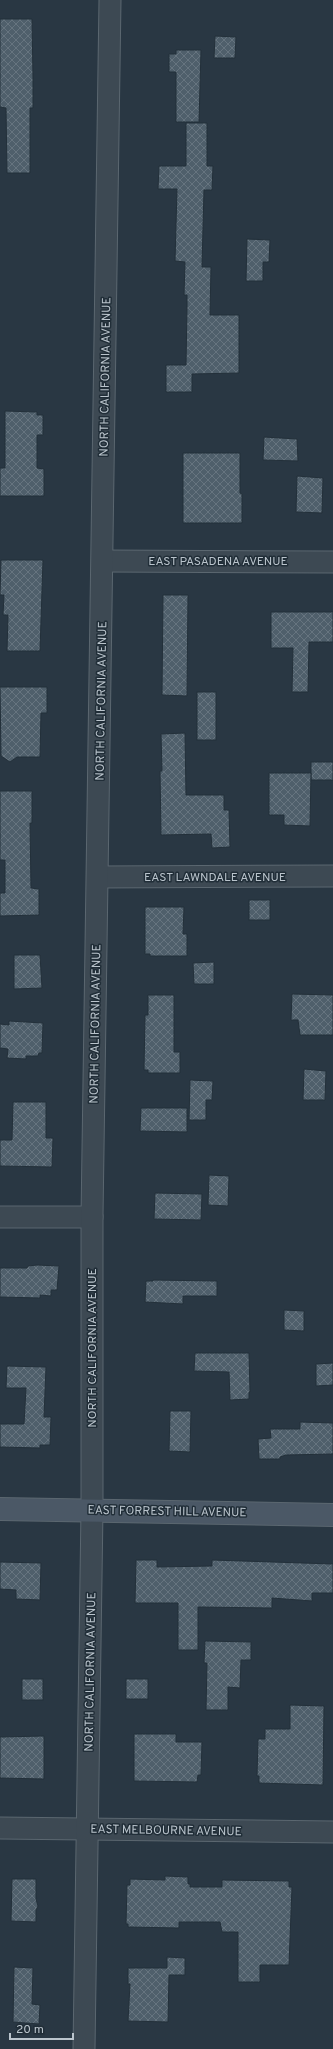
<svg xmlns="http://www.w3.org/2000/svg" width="333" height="2049" viewBox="0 0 333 2049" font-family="Overpass,sans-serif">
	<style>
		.building { fill: url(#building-cross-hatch); stroke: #23303a }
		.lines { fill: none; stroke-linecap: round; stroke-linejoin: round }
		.street-casing { stroke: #5b6770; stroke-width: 23 }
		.secondary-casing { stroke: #5b6770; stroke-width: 24 }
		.street { stroke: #3d4953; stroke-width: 21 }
		.secondary { stroke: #4b5866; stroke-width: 22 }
		.labels { text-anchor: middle; stroke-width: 3; stroke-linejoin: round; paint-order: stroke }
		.street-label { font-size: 12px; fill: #bac4cc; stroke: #212e38 }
	</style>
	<defs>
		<pattern id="building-cross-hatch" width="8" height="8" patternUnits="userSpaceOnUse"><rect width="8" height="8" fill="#4f5f6b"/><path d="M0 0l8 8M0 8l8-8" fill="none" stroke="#66747f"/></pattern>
	</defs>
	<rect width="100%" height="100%" fill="#293743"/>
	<g class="building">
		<polygon points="0,19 32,19 33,77 33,108 30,108 30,173 7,173 6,108 0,107"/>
		<polygon points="215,36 236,37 235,58 214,58"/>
		<polygon points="176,50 201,50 199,122 176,122 176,72 169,72 169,54 176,54"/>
		<polygon points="186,123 207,123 207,166 213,166 212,190 204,190 202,267 211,267 210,315 239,315 239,373 192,374 192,392 166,392 166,365 186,365 187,307 187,295 184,295 185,262 175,261 177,189 158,189 159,166 186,166"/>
		<polygon points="247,239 270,240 269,262 263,262 263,281 246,281"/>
		<polygon points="5,411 37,412 37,415 43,415 43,435 37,435 37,468 44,469 44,496 0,496 0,468 5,468"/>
		<polygon points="264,437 297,439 298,461 263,460"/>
		<polygon points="183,453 240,453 240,493 242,494 242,523 183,523"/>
		<polygon points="297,476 323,478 322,513 296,512"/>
		<polygon points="1,560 43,560 40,651 7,651 8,615 3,615 4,595 0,595"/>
		<polygon points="163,595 188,595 187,696 162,695"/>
		<polygon points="271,612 333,612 333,642 309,642 308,692 292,692 293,648 271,648"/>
		<polygon points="0,687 47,687 47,713 41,713 40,757 17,757 10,762 1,756"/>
		<rect x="197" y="692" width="19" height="48"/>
		<polygon points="185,733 186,795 224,795 224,810 229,810 230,847 212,848 211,834 161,835 160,771 162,771 161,734"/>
		<rect x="311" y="762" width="22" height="18"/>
		<polygon points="269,773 311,773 310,826 284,825 284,815 269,815"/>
		<polygon points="0,791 32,791 32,823 30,823 31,888 39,889 39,915 0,916 0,893 5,893 5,860 0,860"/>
		<rect x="249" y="900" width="21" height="20"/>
		<polygon points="145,907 184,907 183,934 187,934 187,956 150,956 150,954 145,954"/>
		<polygon points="14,955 40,955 42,988 14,989"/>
		<polygon points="214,962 214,984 194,984 193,963"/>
		<polygon points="292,994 333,995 333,1035 300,1035 298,1020 291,1020"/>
		<polygon points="148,995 174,995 174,1052 180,1052 180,1073 148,1073 148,1070 144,1070 145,1015 148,1015"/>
		<polygon points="9,1021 43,1023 42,1053 39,1053 38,1056 26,1056 26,1059 7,1058 8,1049 0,1048 0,1024 9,1025"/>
		<polygon points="304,1069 326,1071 325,1100 303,1100"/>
		<polygon points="190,1080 213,1081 212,1100 206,1100 206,1120 189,1120"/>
		<polygon points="13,1102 46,1102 46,1138 53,1138 52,1167 0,1166 0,1140 12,1140"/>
		<polygon points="141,1108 187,1108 187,1132 140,1131"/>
		<polygon points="209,1175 229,1176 228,1206 208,1205"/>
		<polygon points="155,1193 202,1194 201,1220 154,1219"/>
		<polygon points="37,1265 59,1266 57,1290 51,1290 51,1296 40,1295 40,1298 0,1297 0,1268 27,1268 28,1266"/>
		<polygon points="153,1280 217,1281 217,1296 183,1296 183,1304 145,1302 146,1281 153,1281"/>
		<polygon points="284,1310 304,1311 304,1331 284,1330"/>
		<polygon points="195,1353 249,1353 250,1392 249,1392 249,1399 230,1400 229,1372 194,1371"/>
		<polygon points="333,1363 333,1385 316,1386 316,1364"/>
		<polygon points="7,1366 46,1367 44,1417 51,1417 50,1445 40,1445 40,1448 0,1447 0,1424 24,1424 26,1388 6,1388"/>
		<polygon points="170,1411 191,1411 190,1452 169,1451"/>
		<polygon points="300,1422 333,1423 333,1454 286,1455 280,1457 280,1459 259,1459 258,1439 271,1438 270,1429 300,1429"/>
		<polygon points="136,1560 157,1560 157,1567 212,1566 212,1560 333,1564 333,1593 312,1593 312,1601 272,1598 272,1608 198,1607 198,1650 178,1650 178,1603 135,1603"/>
		<polygon points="0,1562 41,1563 40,1600 16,1599 16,1590 0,1589"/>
		<polygon points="205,1641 251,1642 251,1660 241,1660 240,1688 228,1687 228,1710 206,1710 207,1663 204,1663"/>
		<rect x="22" y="1679" width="21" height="21"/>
		<rect x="126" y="1679" width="22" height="20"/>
		<polygon points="290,1705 324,1706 323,1785 259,1783 259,1776 257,1776 258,1739 265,1739 265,1729 290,1729"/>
		<polygon points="134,1734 176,1734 176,1742 202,1742 201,1775 198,1775 197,1782 134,1781"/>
		<polygon points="44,1736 44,1779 0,1778 0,1737"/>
		<polygon points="165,1876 188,1877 188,1884 190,1884 190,1887 222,1887 222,1880 289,1881 289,1887 292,1887 289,1965 260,1965 260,1982 238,1982 238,1932 222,1932 220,1922 179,1922 179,1928 128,1927 128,1924 126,1924 127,1885 130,1885 130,1879 165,1880"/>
		<polygon points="12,1879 36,1879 36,1899 38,1906 36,1910 36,1922 11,1921"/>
		<polygon points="167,1957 185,1958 185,1975 169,1975 168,2022 128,2021 130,1984 128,1984 128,1968 167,1968"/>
		<polygon points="14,1967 33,1968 32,2004 40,2005 39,2024 13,2022"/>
	</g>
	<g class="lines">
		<g class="street-casing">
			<g id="street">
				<polyline points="103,561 333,562"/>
				<polyline points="98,877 333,876"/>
				<polyline points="0,1217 92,1217"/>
				<polyline points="0,1828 333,1832"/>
				<polyline points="84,2049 92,1510 92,1217 110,0"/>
			</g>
		</g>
		<g class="secondary-casing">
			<polyline id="secondary" points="0,1509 333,1515"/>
		</g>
		<use href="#street" class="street"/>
		<use href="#secondary" class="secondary"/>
	</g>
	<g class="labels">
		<g class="street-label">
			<text transform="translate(105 377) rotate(-89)" y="4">NORTH CALIFORNIA AVENUE</text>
			<text x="218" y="565">EAST PASADENA AVENUE</text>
			<text transform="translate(101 701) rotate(-89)" y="4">NORTH CALIFORNIA AVENUE</text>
			<text x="215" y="881">EAST LAWNDALE AVENUE</text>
			<text transform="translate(95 1024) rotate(-89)" y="4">NORTH CALIFORNIA AVENUE</text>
			<text transform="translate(92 1348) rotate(-90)" y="4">NORTH CALIFORNIA AVENUE</text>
			<text transform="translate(167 1511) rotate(1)" y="4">EAST FORREST HILL AVENUE</text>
			<text transform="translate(90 1672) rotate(-89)" y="4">NORTH CALIFORNIA AVENUE</text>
			<text transform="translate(166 1830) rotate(1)" y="4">EAST MELBOURNE AVENUE</text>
		</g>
	</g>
	<path d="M10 2033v6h63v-6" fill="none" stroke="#bac4cc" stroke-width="2"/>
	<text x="16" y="2033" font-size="12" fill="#bac4cc" stroke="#212e38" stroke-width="3" paint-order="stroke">20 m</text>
</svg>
